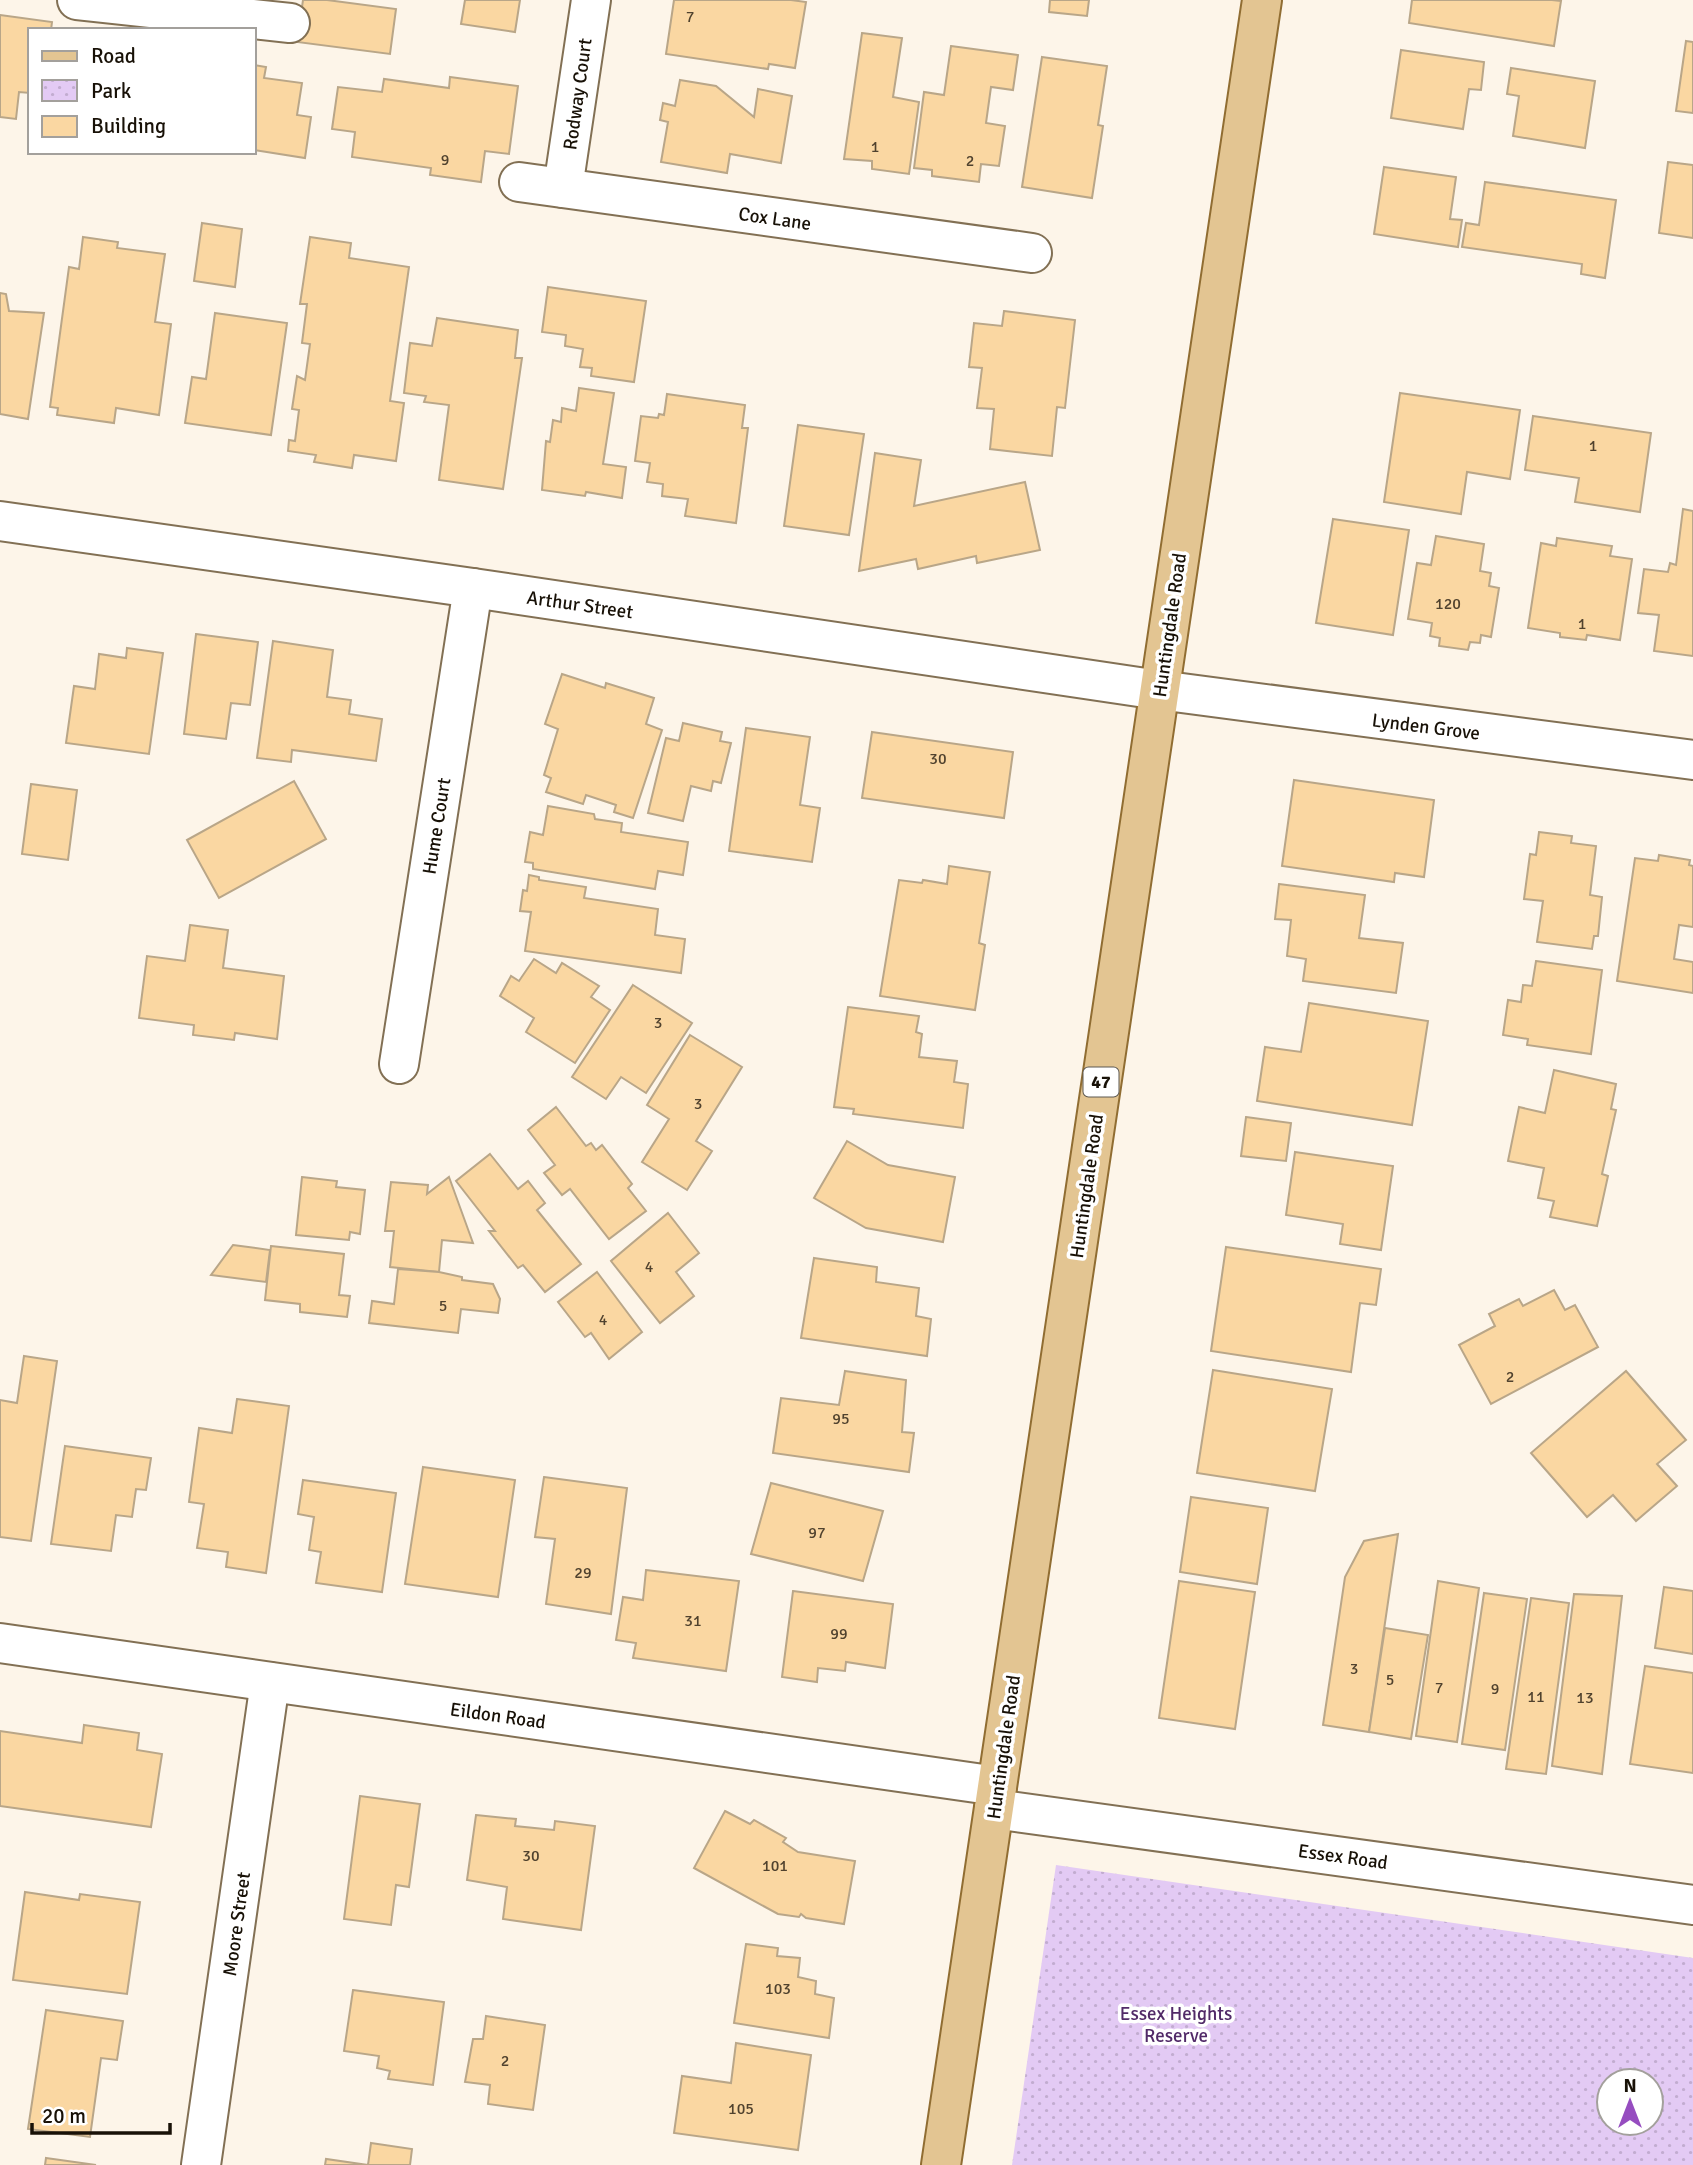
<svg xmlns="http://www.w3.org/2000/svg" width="1693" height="2165" viewBox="0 0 1693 2165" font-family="Signika,sans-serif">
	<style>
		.park { fill: url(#park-dots); fill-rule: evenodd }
		.building { fill: #fad7a2; stroke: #b9a688; stroke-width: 2 }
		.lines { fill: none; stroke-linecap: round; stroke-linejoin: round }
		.minor-casing { stroke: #827054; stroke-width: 42 }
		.major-casing { stroke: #906d32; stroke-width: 42 }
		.minor { stroke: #fff; stroke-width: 38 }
		.major { stroke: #e3c592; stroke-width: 38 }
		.labels { text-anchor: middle; stroke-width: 7; stroke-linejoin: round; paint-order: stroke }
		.number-label { font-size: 16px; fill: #50422e }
		.shield { fill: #fff; stroke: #5d5851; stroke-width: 2 }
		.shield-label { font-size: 18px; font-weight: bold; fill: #181107 }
		.street-label { font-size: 19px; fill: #181107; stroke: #fff }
		.park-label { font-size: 19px; fill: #512a68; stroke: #fff }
	</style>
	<defs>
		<pattern id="park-dots" width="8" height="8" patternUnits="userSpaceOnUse" patternTransform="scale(1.75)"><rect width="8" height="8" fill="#e3caf4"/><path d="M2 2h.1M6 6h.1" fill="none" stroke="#c2acd0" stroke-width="1.8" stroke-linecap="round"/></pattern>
	</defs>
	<rect width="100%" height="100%" fill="#fdf5e9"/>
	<path class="park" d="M1056,1865L1693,1958V2165H1012ZM1609,2081H1651V2123H1609Z"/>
	<g class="building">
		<polygon points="303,0 327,0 396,9 390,54 297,42"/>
		<polygon points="465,0 520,0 515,32 461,24"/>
		<polygon points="674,0 791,0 806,2 795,68 769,64 768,69 666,54"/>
		<polygon points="1050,0 1089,0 1087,16 1049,12"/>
		<polygon points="1412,0 1552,0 1561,1 1554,46 1409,23"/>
		<polygon points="0,15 52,22 51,30 30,30 30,93 19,92 16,119 0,117"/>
		<polygon points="862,33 902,38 893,97 919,102 909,174 872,169 872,161 844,159"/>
		<polygon points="1686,41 1693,42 1693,113 1676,111"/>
		<polygon points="951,46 1018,55 1013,90 991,87 986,123 1005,126 999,166 981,164 979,182 932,176 932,170 914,168 924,92 944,95"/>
		<polygon points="1401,50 1484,62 1481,90 1469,89 1463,129 1391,118"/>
		<polygon points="1042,57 1107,66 1098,125 1103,126 1092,198 1022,187"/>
		<polygon points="254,65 266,67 264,78 302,83 297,115 311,117 305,158 254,150"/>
		<polygon points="1511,68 1595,81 1585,148 1513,136 1519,96 1507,94"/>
		<polygon points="450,77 518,86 509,154 485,151 481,182 430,175 431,168 352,157 355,132 332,129 338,87 382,92 384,79 449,88"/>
		<polygon points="680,80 716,86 754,117 758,89 792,96 781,163 730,154 727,173 661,162 668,122 660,120 663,103 675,106"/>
		<polygon points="1668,162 1693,165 1693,238 1659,233"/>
		<polygon points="1384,167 1456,177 1450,219 1462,220 1458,247 1374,234"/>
		<polygon points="1485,182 1616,200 1605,278 1581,274 1582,264 1462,247 1466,223 1479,225"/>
		<polygon points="202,223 242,229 235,287 194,281"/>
		<polygon points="83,237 118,242 117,248 165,254 155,322 171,324 159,415 116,408 114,423 57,415 58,408 50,407 69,267 79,269"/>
		<polygon points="310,237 351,243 349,258 409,267 390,401 404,403 396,461 354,455 352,468 314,462 316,455 288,451 289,440 295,441 299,410 292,409 297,376 305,380 310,344 302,343 307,304 300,304"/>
		<polygon points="548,287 646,301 634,382 591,376 592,368 580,367 583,349 565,346 566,335 542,332"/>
		<polygon points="0,293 6,294 9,311 44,313 28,419 0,414"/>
		<polygon points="1004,311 1075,320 1065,408 1057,407 1052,456 990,449 994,409 977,408 982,368 969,367 974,323 1002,326"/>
		<polygon points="215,313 287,323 271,435 185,423 192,377 206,379"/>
		<polygon points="437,318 518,330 515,358 522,358 503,489 439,480 449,405 424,402 426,396 404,393 410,343 432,346"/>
		<polygon points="579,388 614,393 603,464 626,467 622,498 586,492 585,496 542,490 546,441 550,442 553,420 561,422 562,408 576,411"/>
		<polygon points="1400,393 1520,410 1510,479 1467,472 1461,514 1384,502"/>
		<polygon points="667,394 745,405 742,428 748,428 736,523 685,516 688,499 662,496 663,484 647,482 650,463 635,461 641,416 658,418 659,414 664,415"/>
		<polygon points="1533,416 1651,433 1640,512 1575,502 1579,478 1525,470"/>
		<polygon points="798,425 864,434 849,535 784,526"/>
		<polygon points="875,453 921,460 914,506 1025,482 1040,550 977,563 976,556 918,569 916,559 859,571"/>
		<polygon points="1683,509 1693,511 1693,656 1654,651 1659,615 1638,613 1644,569 1668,572 1670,563 1676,565"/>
		<polygon points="1333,519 1409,530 1393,635 1316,623"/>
		<polygon points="1436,536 1484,544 1480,571 1491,573 1489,586 1499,588 1491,637 1481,635 1480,643 1470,642 1468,650 1439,646 1440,638 1430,636 1432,623 1408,619 1417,563 1431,565"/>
		<polygon points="1557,538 1612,546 1610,556 1632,559 1620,640 1587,635 1586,640 1560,637 1560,633 1528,628 1541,543 1556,546"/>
		<polygon points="196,634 258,642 250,705 231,703 226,739 184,734"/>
		<polygon points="273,641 333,650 327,697 351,700 349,714 382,719 376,761 292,750 291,762 257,758"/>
		<polygon points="127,648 163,653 149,754 66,743 74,686 95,689 99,654 126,658"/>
		<polygon points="562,674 605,688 606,683 654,698 646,724 662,730 633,818 614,812 616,805 586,795 583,804 546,792 551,778 544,775 558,729 545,724"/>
		<polygon points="683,723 722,732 720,741 731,743 721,783 713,781 711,791 691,786 683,821 648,813 666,738 679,741"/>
		<polygon points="746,728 810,737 800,805 820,808 812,862 729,851"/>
		<polygon points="872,732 1013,752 1004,818 862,798"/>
		<polygon points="1294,780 1434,800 1424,877 1395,873 1394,882 1282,866"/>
		<polygon points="294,781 326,839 219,898 187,840"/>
		<polygon points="31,784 77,790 68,860 22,854"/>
		<polygon points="548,806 594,814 595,819 622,823 621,832 688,842 683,875 658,871 655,889 533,869 533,863 525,862 530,832 543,835"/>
		<polygon points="1539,832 1572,836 1571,843 1596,846 1590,895 1602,897 1598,936 1594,936 1592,949 1537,942 1543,901 1524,899 1530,854 1536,855"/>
		<polygon points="1659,855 1690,860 1689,865 1693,866 1693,927 1679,925 1674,959 1693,962 1693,993 1617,981 1635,858 1658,861"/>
		<polygon points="949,866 990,872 979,943 985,945 975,1010 880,996 899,880 922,883 923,880 947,884"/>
		<polygon points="529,875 539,877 539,880 586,887 584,898 658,909 655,935 685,939 681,973 525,951 531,912 520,911 523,890 527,891"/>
		<polygon points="1279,884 1365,895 1359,938 1403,943 1396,993 1303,981 1306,959 1287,956 1291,920 1275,919"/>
		<polygon points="190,925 228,930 223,968 284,976 277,1039 235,1033 234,1040 193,1035 194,1025 139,1018 147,956 185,961"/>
		<polygon points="534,959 556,973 562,963 599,986 591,997 610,1010 575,1063 526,1032 534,1018 500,996 511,976 519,981"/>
		<polygon points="1536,961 1602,970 1591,1054 1527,1045 1528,1039 1503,1035 1508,1000 1521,1002 1523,985 1532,986"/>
		<polygon points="633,985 692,1023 646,1093 621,1077 606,1099 572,1077"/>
		<polygon points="1309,1003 1428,1021 1412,1125 1257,1101 1265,1047 1301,1052"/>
		<polygon points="848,1007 919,1016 916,1032 922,1034 919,1057 957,1061 954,1082 968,1084 963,1128 853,1114 854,1109 834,1107"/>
		<polygon points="690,1035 742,1067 696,1141 712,1151 687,1190 642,1162 669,1119 647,1105"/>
		<polygon points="1554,1070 1616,1084 1611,1109 1616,1110 1602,1174 1608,1176 1597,1226 1550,1217 1554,1201 1538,1198 1544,1168 1508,1161 1519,1107 1545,1113"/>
		<polygon points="556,1107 586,1146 591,1143 596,1150 602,1145 632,1184 628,1188 646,1211 609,1239 570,1189 562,1195 544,1173 555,1165 528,1130"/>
		<polygon points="1246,1117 1291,1123 1286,1161 1241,1156"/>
		<polygon points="847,1141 888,1165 955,1177 943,1242 866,1228 814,1198"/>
		<polygon points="1295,1152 1393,1166 1381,1250 1340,1244 1343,1224 1286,1215"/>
		<polygon points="490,1154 518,1189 528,1181 545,1203 537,1210 581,1264 545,1292 523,1265 518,1268 489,1231 495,1231 456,1181"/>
		<polygon points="302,1177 337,1181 336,1187 365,1190 360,1234 350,1232 349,1240 296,1235"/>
		<polygon points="449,1177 473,1243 442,1240 439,1272 390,1267 394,1231 385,1231 391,1182 428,1185 427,1194"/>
		<polygon points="668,1213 699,1253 676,1272 694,1296 660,1323 611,1261"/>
		<polygon points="233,1245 270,1250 266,1282 211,1275"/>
		<polygon points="271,1246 344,1254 339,1295 350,1296 347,1317 300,1312 300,1304 265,1300"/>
		<polygon points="1226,1247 1381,1269 1376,1305 1360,1303 1351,1372 1211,1351"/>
		<polygon points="814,1258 877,1267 876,1282 919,1288 916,1316 931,1319 927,1356 801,1338"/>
		<polygon points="398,1269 439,1272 462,1277 462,1280 493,1284 500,1299 498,1313 461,1309 458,1333 369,1323 372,1301 394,1304"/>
		<polygon points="597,1272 642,1332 609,1359 591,1333 585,1337 558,1302"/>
		<polygon points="1554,1290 1565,1310 1575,1305 1598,1347 1491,1404 1459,1345 1495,1326 1489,1314 1519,1299 1523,1306"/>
		<polygon points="24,1356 57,1361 31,1541 0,1537 0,1400 17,1403"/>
		<polygon points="1213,1370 1332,1389 1315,1491 1197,1473"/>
		<polygon points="845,1371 906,1380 902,1432 914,1433 909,1472 773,1453 781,1398 839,1405"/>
		<polygon points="1626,1371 1686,1440 1657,1464 1677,1486 1636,1521 1613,1495 1587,1517 1531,1453"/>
		<polygon points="237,1399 289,1406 266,1573 226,1567 228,1552 197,1548 204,1504 189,1502 199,1428 232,1433"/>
		<polygon points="65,1446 151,1458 146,1490 136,1489 132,1517 116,1515 111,1551 51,1544"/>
		<polygon points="423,1467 515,1480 498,1597 405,1584"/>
		<polygon points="544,1477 627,1488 611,1614 546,1604 555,1539 535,1537"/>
		<polygon points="303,1480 396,1493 382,1592 316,1583 321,1552 309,1550 314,1517 298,1514"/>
		<polygon points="771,1483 883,1511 863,1581 751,1554"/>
		<polygon points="1191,1497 1268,1508 1257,1584 1180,1572"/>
		<polygon points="1398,1534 1369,1732 1323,1725 1345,1577 1364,1541"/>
		<polygon points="646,1570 739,1581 726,1671 633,1658 636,1643 616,1640 623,1597 643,1600"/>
		<polygon points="1179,1581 1255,1592 1235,1729 1159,1718"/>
		<polygon points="1438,1581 1479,1588 1457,1742 1416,1736"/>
		<polygon points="1664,1587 1693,1591 1693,1654 1655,1648"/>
		<polygon points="793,1591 893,1604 885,1668 846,1662 845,1671 818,1668 817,1682 782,1677"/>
		<polygon points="1484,1593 1527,1599 1505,1750 1462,1744"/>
		<polygon points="1574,1594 1622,1596 1602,1774 1552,1766"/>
		<polygon points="1531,1598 1569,1603 1546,1774 1506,1769"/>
		<polygon points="1385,1628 1428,1635 1411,1739 1369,1732"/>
		<polygon points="1645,1666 1693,1673 1693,1773 1630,1764"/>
		<polygon points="84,1725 139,1733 137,1750 162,1754 151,1827 0,1806 0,1731 82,1743"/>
		<polygon points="360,1796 420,1804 409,1887 396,1885 391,1925 344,1919"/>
		<polygon points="725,1811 750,1824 754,1820 786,1838 783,1842 798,1852 855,1861 844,1924 806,1918 801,1914 799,1917 778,1914 694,1868"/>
		<polygon points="476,1815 516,1819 515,1826 554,1830 555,1821 595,1826 581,1930 503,1919 507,1887 467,1880"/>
		<polygon points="25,1892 79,1900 80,1894 140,1902 127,1994 13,1980"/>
		<polygon points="746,1944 778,1948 777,1956 800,1958 798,1977 816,1981 815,1994 834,1998 829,2038 734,2023"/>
		<polygon points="353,1990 444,2002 433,2085 388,2079 390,2071 377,2068 379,2056 344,2051"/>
		<polygon points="46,2010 123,2021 117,2060 101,2058 90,2137 28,2129"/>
		<polygon points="486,2016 545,2025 533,2110 488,2104 490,2085 465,2082 473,2039 483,2039"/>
		<polygon points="736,2043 811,2055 798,2150 674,2133 682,2076 731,2083"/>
		<polygon points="371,2143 412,2149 410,2165 325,2165 326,2159 368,2165"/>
		<polygon points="46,2158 96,2165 45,2165"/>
	</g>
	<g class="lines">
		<g class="minor-casing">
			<g id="minor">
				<polyline points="77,0 290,23"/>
				<polyline points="519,182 1032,253"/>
				<polyline points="563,188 591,0"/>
				<polyline points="0,521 473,588 1159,690 1693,760"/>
				<polyline points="399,1064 473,588"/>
				<polyline points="0,1643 997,1786"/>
				<polyline points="994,1809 1693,1905"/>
				<polyline points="201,2165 270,1682"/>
			</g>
		</g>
		<g class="major-casing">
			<polyline id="major" points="941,2165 1262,0"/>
		</g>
		<use href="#minor" class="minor"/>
		<use href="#major" class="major"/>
	</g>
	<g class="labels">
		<g class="number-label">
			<text x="690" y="22">7</text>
			<text x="875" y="152">1</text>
			<text x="445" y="165">9</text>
			<text x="970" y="166">2</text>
			<text x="1593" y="451">1</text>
			<text x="1448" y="609">120</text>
			<text x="1582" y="629">1</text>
			<text x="938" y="764">30</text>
			<text x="658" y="1028">3</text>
			<text x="698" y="1109">3</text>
			<text x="649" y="1272">4</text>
			<text x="443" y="1311">5</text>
			<text x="603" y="1325">4</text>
			<text x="1510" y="1382">2</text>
			<text x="841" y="1424">95</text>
			<text x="817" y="1538">97</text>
			<text x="583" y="1578">29</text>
			<text x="693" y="1626">31</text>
			<text x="839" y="1639">99</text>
			<text x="1354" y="1674">3</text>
			<text x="1390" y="1685">5</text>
			<text x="1439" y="1693">7</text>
			<text x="1495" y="1694">9</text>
			<text x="1536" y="1702">11</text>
			<text x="1585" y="1703">13</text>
			<text x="531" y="1861">30</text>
			<text x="775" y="1871">101</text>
			<text x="778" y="1994">103</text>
			<text x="505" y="2066">2</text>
			<text x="741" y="2114">105</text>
		</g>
		<rect class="shield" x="1083.5" y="1067.5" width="35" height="29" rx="5"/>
		<g class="shield-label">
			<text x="1101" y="1088">47</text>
		</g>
		<g class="street-label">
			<text transform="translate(577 94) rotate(-82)" y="7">Rodway Court</text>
			<text transform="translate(775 218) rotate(8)" y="7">Cox Lane</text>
			<text transform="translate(580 604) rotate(8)" y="7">Arthur Street</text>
			<text transform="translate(1169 625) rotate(-82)" y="7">Huntingdale Road</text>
			<text transform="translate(1426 726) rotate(7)" y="7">Lynden Grove</text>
			<text transform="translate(436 826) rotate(-81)" y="7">Hume Court</text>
			<text transform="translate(1086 1186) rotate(-82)" y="7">Huntingdale Road</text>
			<text transform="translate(498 1715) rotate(8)" y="7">Eildon Road</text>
			<text transform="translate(1003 1747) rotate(-82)" y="7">Huntingdale Road</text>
			<text transform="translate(1343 1856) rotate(8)" y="7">Essex Road</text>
			<text transform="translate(236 1924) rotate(-82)" y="7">Moore Street</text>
		</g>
		<g class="park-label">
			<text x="1176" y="2020">Essex Heights<tspan x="1176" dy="22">Reserve</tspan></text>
		</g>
	</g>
	<rect x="28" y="28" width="228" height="126" fill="#ffffff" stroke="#a3a09c" stroke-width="2"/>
	<rect x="42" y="51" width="35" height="10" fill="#e3c592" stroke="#a3a09c" stroke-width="2"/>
	<text x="91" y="63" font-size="21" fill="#181107">Road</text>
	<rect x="42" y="80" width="35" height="21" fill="url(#park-dots)" stroke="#a3a09c" stroke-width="2"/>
	<text x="91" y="98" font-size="21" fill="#181107">Park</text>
	<rect x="42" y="116" width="35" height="21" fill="#fad7a2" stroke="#a3a09c" stroke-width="2"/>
	<text x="91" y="133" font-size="21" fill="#181107">Building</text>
	<g transform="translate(1630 2102)"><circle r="33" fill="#ffffff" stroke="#a3a09c" stroke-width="2"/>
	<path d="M0-5L12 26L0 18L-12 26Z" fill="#964dc0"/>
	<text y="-10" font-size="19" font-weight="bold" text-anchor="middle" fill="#181107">N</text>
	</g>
	<path d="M32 2123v10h138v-10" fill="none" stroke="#181107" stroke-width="3.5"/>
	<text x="42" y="2123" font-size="21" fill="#181107" stroke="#ffffff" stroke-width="5" paint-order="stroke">20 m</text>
</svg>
